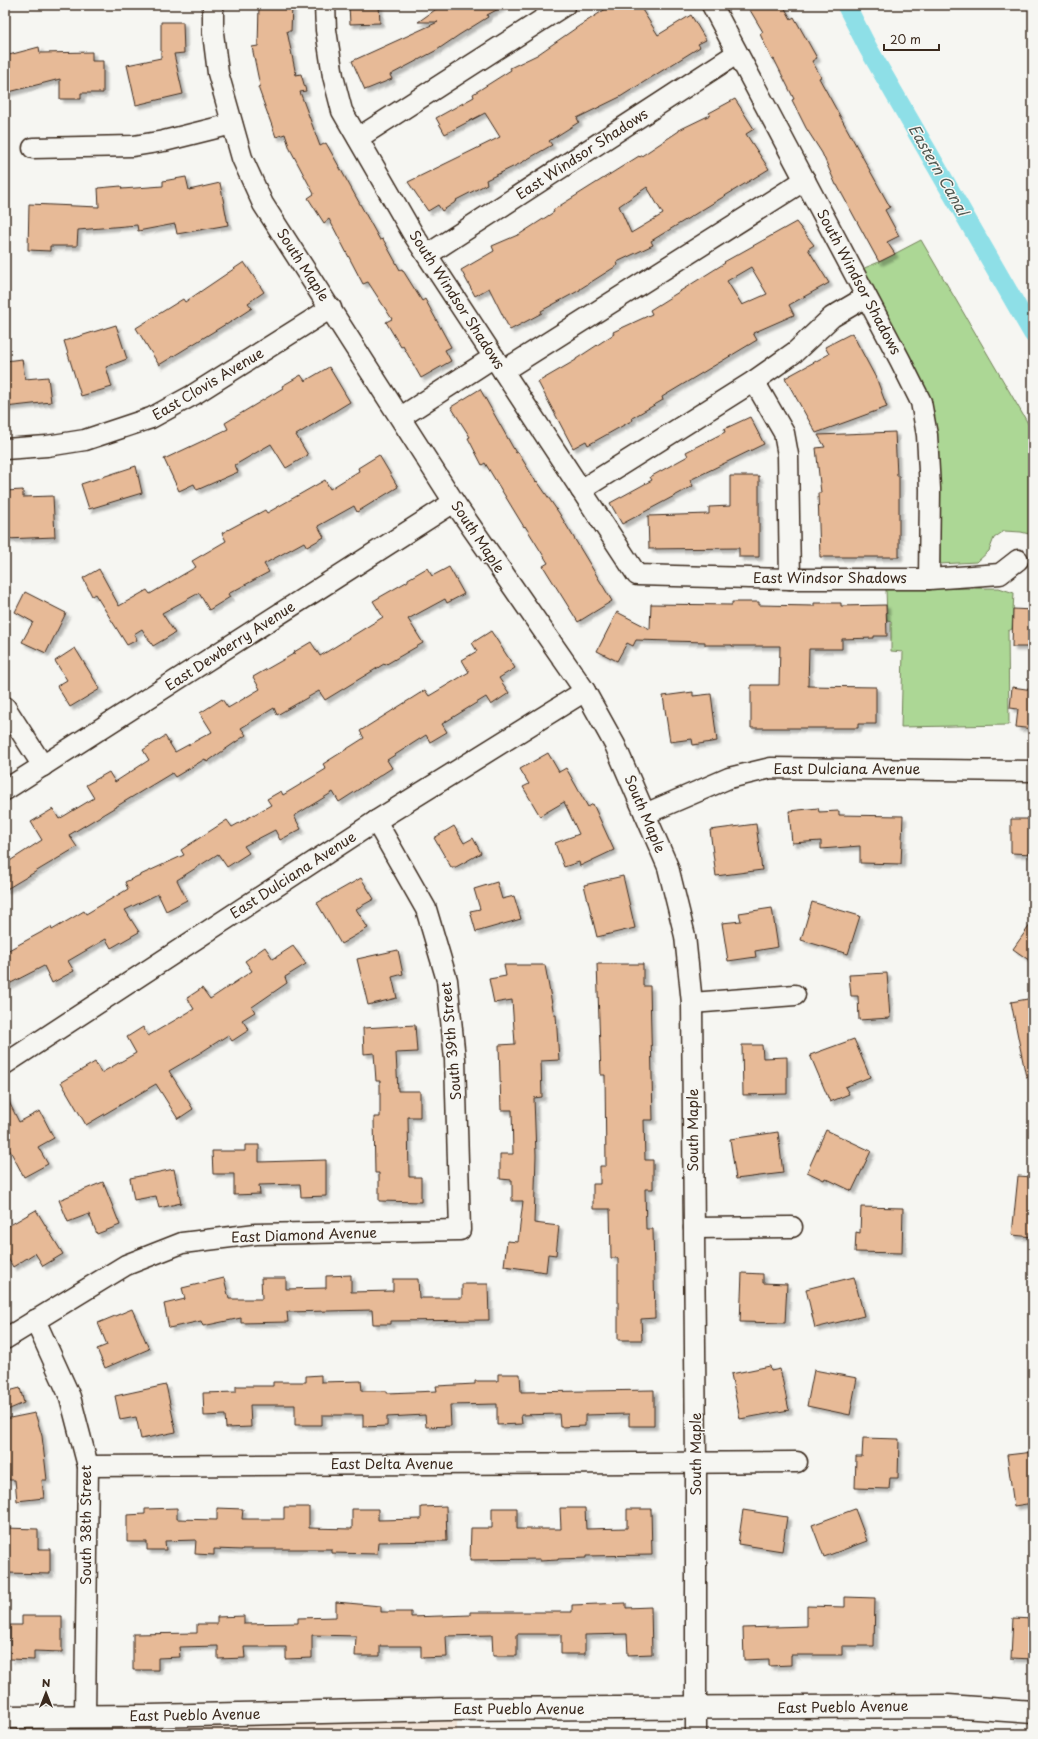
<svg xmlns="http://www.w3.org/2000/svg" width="1038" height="1739" viewBox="0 0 1038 1739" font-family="'Playpen Sans',sans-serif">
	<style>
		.built { fill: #f2e4d7 }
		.green { fill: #acd795; stroke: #74805a }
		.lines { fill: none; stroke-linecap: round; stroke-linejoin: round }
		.canal { stroke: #8edfe7; stroke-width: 19 }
		.building { fill: #e7ba97; stroke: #3b2a1e; fill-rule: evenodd; filter: url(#shadow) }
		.minor-casing { stroke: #3b2a1e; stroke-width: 23 }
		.tertiary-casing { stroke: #3b2a1e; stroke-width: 25 }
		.minor { stroke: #f6f6f2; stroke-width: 20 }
		.tertiary { stroke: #f6f6f2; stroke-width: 22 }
		.labels { text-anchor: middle; stroke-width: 3; stroke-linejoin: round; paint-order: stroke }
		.street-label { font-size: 14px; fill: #3b2a1e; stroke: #f6f6f2 }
		.water-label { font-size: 15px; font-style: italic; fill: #505750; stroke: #f6f6f2 }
	</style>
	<defs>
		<filter id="shadow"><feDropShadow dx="3.5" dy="3.5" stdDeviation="1" flood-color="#0004"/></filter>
	</defs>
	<rect width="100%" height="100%" fill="#f6f6f2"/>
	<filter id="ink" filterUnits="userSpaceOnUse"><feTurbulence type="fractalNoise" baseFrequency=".025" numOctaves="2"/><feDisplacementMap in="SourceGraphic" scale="8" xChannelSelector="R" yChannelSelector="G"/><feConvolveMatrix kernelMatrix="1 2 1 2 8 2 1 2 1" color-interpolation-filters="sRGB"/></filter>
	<g filter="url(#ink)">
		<polygon class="built" points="457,1709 457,1734 5,1734 5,1717"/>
		<g class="green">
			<polygon points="921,240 1033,432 1033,535 1021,532 1004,531 994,538 989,551 977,562 940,564 936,434 924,384 862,269 879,262"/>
			<polygon points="999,588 1014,593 1012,629 1008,631 1009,725 901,727 903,652 891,651 891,621 887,620 886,589"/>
		</g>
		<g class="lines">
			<polyline class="canal" points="846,5 868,48 1033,334"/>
		</g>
		<g class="building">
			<polygon points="259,5 292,5 291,31 287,31 296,75 301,74 306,91 300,92 320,146 326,143 380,240 383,239 400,270 402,269 422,301 425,299 451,347 445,350 451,361 421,378 403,346 401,347 386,322 392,319 368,282 363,284 329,219 324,223 308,198 314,194 290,149 285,134 276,137 258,87 260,86 252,47 258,46"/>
			<polygon points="349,5 379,5 380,23 350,24"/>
			<polygon points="442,5 506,5 487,15 488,17 459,35 437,50 390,75 392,79 365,90 352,61 438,22 418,22"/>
			<polygon points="612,5 639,5 658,35 691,15 706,40 698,44 700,47 620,97 577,118 579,122 549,141 552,145 519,164 486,180 487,184 456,200 457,201 442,211 438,205 428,211 408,182 500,137 485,113 445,134 436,118 474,97 473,94 511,70 510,68 537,55 579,26"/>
			<polygon points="747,5 783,5 791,19 794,17 817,58 812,61 821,77 819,78 890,207 885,210 899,236 887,242 895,254 879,262 837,185 836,185 822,153 806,128 792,100 794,99 774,59 772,60 760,34 763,32"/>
			<polygon points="161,22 183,22 184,53 174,54 183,94 136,105 127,65 161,58"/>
			<polygon points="39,47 40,53 92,52 92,61 103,61 103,93 81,93 81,99 60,99 60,79 5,93 5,56"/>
			<path d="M735,99L754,129L746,134L769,169L651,241L653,245L617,262L618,265L580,289V290L541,311L542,313L510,330L489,288L475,296L461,270L494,251L492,246L520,234L554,212L553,210L639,156L640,157L679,131V130L710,115L709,113ZM647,187L663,214L631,233L619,206Z"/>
			<polygon points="186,177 189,190 220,183 228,225 177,234 175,224 138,231 137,225 78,230 77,246 50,246 50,251 28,250 29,204 99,207 98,188 121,186 122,189 163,186 163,181"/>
			<path d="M796,222L814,245L808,249L829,283L789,305L794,315L753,333L757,340L662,397L663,400L632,418L633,420L588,445L586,441L573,448L538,382L576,360V359L614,334L613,332L652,314L650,310L725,263L724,262ZM751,267L767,294L742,305L727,281Z"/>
			<polygon points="244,262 264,292 248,303 252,308 226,325 226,324 159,365 136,328 183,299 185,302"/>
			<polygon points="116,325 127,359 106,367 112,387 81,396 64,341"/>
			<polygon points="852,333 877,380 887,407 816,433 785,378 829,354 825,347"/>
			<polygon points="22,359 25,379 48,377 51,402 5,407 5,361"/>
			<polygon points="329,367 350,402 296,435 308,455 286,468 271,444 235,465 238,472 197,490 194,484 179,491 164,459 228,429 225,423 283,388 282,386 301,375 305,381"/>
			<polygon points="480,389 516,453 518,452 536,482 537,481 559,513 612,601 578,622 543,566 548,563 525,526 524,527 485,463 482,465 468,438 470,437 451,407"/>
			<polygon points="750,417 764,444 690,480 693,486 622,524 610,503 652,480 650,477 688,456 686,452 725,432 724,429"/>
			<polygon points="895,432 897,476 899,476 899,557 820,557 818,493 821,493 816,448 825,447 818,435"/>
			<polygon points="379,455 398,487 357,512 354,506 318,526 324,537 307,547 304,542 264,564 269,572 228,594 230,597 209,610 199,593 162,613 175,633 153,646 142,629 134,634 137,640 127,645 95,594 92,596 83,578 99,569 119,606 147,590 150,594 196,567 192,561 226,541 222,533 265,510 267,513 325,480 330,489 359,471 358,468"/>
			<polygon points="136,466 142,493 89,509 81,484"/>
			<polygon points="730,476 759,476 759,557 739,557 739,548 649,549 648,516 709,514 709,507 730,506"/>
			<polygon points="23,490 23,497 53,496 55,537 5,539 5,491"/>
			<polygon points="449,567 464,594 447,603 445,599 408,619 423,643 385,665 384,664 325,700 319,691 277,715 274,708 241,728 246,735 207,762 205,759 175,777 172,773 69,835 77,847 5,890 5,864 42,840 31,822 53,809 59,819 94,798 86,785 109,772 115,782 149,760 143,750 165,736 175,752 212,732 200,713 222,699 228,708 260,689 253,677 295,653 294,652 311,642 320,656 383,617 373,601 408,581 408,579 427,568 432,576"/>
			<polygon points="25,592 66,613 46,653 22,642 33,622 15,612"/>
			<polygon points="732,602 759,602 759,605 814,606 814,603 841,603 841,606 886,605 887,636 874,636 874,638 842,639 842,649 809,649 808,686 876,687 876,724 858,724 858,728 751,728 751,685 779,685 780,646 732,646 732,645 705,645 705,642 636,640 633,646 627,643 617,661 597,651 617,612 650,629 651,604 732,605"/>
			<polygon points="1013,609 1033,610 1033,647 1012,647"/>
			<polygon points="491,631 515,668 499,678 509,693 491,705 486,697 442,724 447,732 430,742 426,735 387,760 392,768 339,802 333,792 294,816 301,829 280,840 275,830 244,846 249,853 227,867 218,854 177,880 187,900 166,911 158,894 125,910 139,932 111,948 106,939 68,961 74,971 52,983 44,966 5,986 5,952 51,927 52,930 84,911 86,914 128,889 125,882 184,855 181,850 227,820 232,827 271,805 267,799 281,791 283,795 326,769 323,764 364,738 360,731 425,690 429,696 469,672 462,660 477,651 472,643"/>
			<polygon points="75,648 100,689 70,707 57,686 67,680 55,661"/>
			<polygon points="1012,687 1033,690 1033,729 1016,727 1018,709 1010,708"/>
			<polygon points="693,692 693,696 711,694 717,741 693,745 692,739 670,742 663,696"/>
			<polygon points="548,753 559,772 566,768 588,807 593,804 614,850 580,866 579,862 564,867 555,843 579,834 564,802 540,816 523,787 529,784 520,769"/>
			<polygon points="818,808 819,812 839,811 839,815 903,816 901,864 860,863 860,846 821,849 821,841 792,843 789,811"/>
			<polygon points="1011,819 1033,819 1033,854 1011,853"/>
			<polygon points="756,824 762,870 716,876 710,830"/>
			<polygon points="454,826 464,843 473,838 481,853 456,867 451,867 434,838"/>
			<polygon points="623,876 635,928 597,937 584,885"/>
			<polygon points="361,878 374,899 356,909 368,928 341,944 317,903"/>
			<polygon points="497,882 502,899 514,896 521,919 476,932 470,911 480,909 474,889"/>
			<polygon points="812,902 860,916 848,954 801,940"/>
			<polygon points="772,908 778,947 755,951 756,957 728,961 722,923 741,921 739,913"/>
			<polygon points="1033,921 1033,963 1013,949"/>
			<polygon points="293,946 306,964 285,977 287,983 252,1007 255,1012 242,1020 249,1030 232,1041 228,1035 200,1053 169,1071 193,1109 178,1119 156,1084 86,1125 61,1082 95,1062 101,1073 136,1053 127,1037 143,1027 148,1036 194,1009 187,998 202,988 210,999 252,971 245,961 265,947 273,959"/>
			<polygon points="398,950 403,974 392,977 397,998 368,1005 357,959"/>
			<polygon points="597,964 643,964 643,986 650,986 653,1120 644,1120 645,1160 653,1160 653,1189 645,1189 646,1229 653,1229 655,1318 641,1319 642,1340 618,1340 618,1258 611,1258 610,1209 593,1209 593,1184 600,1184 600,1166 606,1166 605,1075 601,1075"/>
			<polygon points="504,965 545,965 554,1015 556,1015 559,1060 541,1061 542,1097 534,1098 536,1155 534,1223 559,1226 556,1255 548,1254 546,1272 504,1266 507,1241 518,1242 523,1201 512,1201 512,1180 500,1179 500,1154 513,1154 512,1110 501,1110 499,1045 515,1044 512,1000 494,1003 489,979 506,976"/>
			<polygon points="887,973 890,1018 859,1020 858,996 851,996 849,975"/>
			<polygon points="1033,998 1033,1076 1026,1077 1011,1002"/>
			<polygon points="415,1025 417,1052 396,1053 398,1091 420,1091 420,1117 408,1117 409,1177 421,1177 421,1202 379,1201 379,1173 375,1173 374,1117 380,1117 380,1081 376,1081 374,1053 364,1054 363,1028"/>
			<polygon points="854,1039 870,1077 845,1087 849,1094 830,1102 810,1055"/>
			<polygon points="742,1045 762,1045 763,1058 787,1057 787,1094 743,1095"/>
			<polygon points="5,1094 19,1122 40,1111 54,1138 38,1147 48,1164 24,1177 5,1141"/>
			<polygon points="826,1130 871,1151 852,1191 825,1178 824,1180 807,1172"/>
			<polygon points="778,1132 783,1173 736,1179 730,1139"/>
			<polygon points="245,1145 259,1145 259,1162 326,1160 326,1196 301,1197 300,1184 259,1185 260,1194 234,1195 234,1174 213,1174 212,1151 245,1151"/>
			<polygon points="174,1169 181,1203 159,1208 156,1196 134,1200 130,1178"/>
			<polygon points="1018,1176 1033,1177 1033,1237 1012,1235"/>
			<polygon points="103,1182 120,1225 97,1234 89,1214 68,1222 59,1200"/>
			<polygon points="861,1207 903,1208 902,1253 855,1252 856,1232 860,1233"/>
			<polygon points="36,1210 63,1254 43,1266 35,1253 13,1267 5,1253 5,1228"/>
			<polygon points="742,1273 763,1274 763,1283 787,1284 785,1323 740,1322"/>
			<polygon points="351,1275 351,1292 393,1291 393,1279 418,1279 419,1298 462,1298 462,1284 488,1284 489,1320 391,1321 391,1324 373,1324 372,1310 287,1312 288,1322 241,1323 241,1318 203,1326 201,1321 169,1328 164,1304 185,1299 182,1288 224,1278 229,1299 262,1299 261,1278 286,1278 286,1289 326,1288 326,1276"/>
			<polygon points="854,1277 864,1316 815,1328 806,1289"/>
			<polygon points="132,1309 149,1349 105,1368 97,1349 107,1345 98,1323"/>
			<polygon points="770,1366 771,1371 780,1369 789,1410 740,1419 731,1374"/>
			<polygon points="814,1370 857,1378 850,1415 807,1406"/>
			<polygon points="498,1374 520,1374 521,1392 654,1390 654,1426 629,1426 629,1414 585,1415 585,1426 560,1427 559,1414 521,1415 522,1424 497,1425 497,1404 450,1405 451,1426 426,1427 425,1415 387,1417 387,1426 363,1427 363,1415 322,1415 322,1425 295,1425 295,1405 250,1405 251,1427 226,1428 225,1415 204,1416 203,1393 236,1392 236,1386 273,1386 273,1382 306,1382 306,1376 321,1375 321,1382 361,1381 362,1391 387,1391 387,1393 437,1391 436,1386 475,1384 475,1381 498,1381"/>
			<polygon points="166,1385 176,1432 141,1439 136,1417 120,1420 115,1396"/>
			<polygon points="20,1388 24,1403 5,1411 5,1392"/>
			<polygon points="35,1413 42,1436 47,1480 42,1480 44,1498 17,1501 15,1480 9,1480 5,1451 5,1419"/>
			<polygon points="863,1438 899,1439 898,1478 890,1478 889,1489 855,1488 856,1457 862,1457"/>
			<polygon points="1033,1452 1033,1503 1014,1506 1007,1455"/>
			<polygon points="446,1506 447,1541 378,1542 377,1554 331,1553 331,1549 242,1549 242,1550 214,1549 214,1555 195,1554 196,1540 165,1541 166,1550 147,1550 147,1542 127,1542 127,1515 145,1514 145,1509 177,1508 177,1519 217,1520 217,1508 243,1509 242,1519 284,1519 284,1507 309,1507 309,1528 352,1529 352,1509 378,1509 378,1520 421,1519 421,1507"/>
			<polygon points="492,1508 517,1508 517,1529 561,1529 560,1508 585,1508 586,1529 627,1528 627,1509 651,1509 652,1555 586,1556 586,1558 558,1559 558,1560 540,1561 540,1559 470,1560 471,1528 492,1528"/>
			<polygon points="855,1509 867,1541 824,1557 812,1525"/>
			<polygon points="743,1510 787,1517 782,1551 738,1544"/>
			<polygon points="5,1528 38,1529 38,1549 50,1549 50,1574 5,1573"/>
			<polygon points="845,1597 875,1598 874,1646 842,1646 842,1655 791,1655 791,1665 769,1666 769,1659 744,1660 743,1628 807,1626 807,1606 845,1607"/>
			<polygon points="336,1602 381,1606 381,1612 411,1612 411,1617 470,1615 470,1612 572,1612 572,1605 626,1603 626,1608 651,1607 652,1654 628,1655 627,1634 585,1635 585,1654 561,1654 561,1634 517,1634 517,1656 493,1656 492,1635 446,1636 447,1657 421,1658 421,1646 380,1646 380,1656 355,1656 356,1636 312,1635 312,1658 286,1659 286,1647 244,1647 245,1658 218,1659 218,1646 179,1647 180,1657 158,1658 158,1670 133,1670 133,1634 197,1633 197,1624 217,1624 217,1617 244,1616 244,1624 298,1623 298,1618 336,1617"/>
			<polygon points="22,1616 62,1616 62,1652 34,1651 34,1660 10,1659 10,1625 22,1625"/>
			<polygon points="1013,1618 1033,1619 1033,1659 1011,1658"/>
		</g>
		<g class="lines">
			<g class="minor-casing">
				<g id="minor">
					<polyline points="213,5 213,33 218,73 242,158 263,204 454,502 585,691 615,745 668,867 685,936 692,1003 696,1463 696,1734"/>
					<polyline points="325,5 326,30 333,76 342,111 413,234 637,575 790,579 929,579 1000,574 1018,560"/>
					<polyline points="712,5 900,360 921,402 927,435 930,489 929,579"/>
					<polyline points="358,138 565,5"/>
					<polyline points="33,148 133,146 164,141 232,124"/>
					<polyline points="427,255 736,54"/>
					<polyline points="503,371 805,180"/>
					<polyline points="754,381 784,433 788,455 790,579"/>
					<polyline points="401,417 494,357"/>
					<polyline points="5,449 47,446 85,440 151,418 193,395 331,308"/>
					<polyline points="581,490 754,381 795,352 832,317 866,297"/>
					<polyline points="5,707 43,766"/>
					<polyline points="5,790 454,502"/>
					<polyline points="645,814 729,778 771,768 1033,771"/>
					<polyline points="692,1003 795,995"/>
					<polyline points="5,1064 376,821 585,691"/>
					<polyline points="694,1228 792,1227"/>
					<polyline points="35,1320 70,1397 88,1466 85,1716"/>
					<polyline points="5,1339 126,1265 182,1243 256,1234 460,1230 455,1059 447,980 426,909 376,821"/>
					<polyline points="88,1466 797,1462"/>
				</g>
			</g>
			<g class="tertiary-casing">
				<polyline id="tertiary" points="5,1717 149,1716 448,1709 948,1706 1033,1712"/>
			</g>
			<use href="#minor" class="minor"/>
			<use href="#tertiary" class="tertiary"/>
		</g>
	</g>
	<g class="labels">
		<g class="street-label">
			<text transform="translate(582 154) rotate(-33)" y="5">East Windsor Shadows</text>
			<text transform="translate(303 265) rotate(57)" y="5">South Maple</text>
			<text transform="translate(859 282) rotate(62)" y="5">South Windsor Shadows</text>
			<text transform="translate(457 300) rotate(57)" y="5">South Windsor Shadows</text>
			<text transform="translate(208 384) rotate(-31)" y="5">East Clovis Avenue</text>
			<text transform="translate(478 537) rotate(56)" y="5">South Maple</text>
			<text x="830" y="583">East Windsor Shadows</text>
			<text transform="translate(230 646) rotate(-33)" y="5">East Dewberry Avenue</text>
			<text x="847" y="774">East Dulciana Avenue</text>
			<text transform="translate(645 814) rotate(67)" y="5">South Maple</text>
			<text transform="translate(293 875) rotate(-33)" y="5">East Dulciana Avenue</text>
			<text transform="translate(451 1041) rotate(-95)" y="5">South 39th Street</text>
			<text transform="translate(693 1130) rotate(-90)" y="5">South Maple</text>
			<text transform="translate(304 1235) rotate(-2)" y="5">East Diamond Avenue</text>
			<text transform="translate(696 1454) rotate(-90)" y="5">South Maple</text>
			<text x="392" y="1469">East Delta Avenue</text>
			<text transform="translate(86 1525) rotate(-90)" y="5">South 38th Street</text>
			<text transform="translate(843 1707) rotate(-1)" y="5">East Pueblo Avenue</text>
			<text x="519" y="1714">East Pueblo Avenue</text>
			<text transform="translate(195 1715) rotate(-1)" y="5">East Pueblo Avenue</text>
		</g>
		<g class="water-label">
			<text transform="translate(938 170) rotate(60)" y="5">Eastern Canal</text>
		</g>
	</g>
	<rect width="1038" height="1739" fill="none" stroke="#f6f6f2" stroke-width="20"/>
	<rect x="10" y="10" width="1018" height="1719" fill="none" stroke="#3b2a1e" stroke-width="1.5" filter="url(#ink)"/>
	<g transform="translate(46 1693)" stroke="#f6f6f2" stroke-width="3" paint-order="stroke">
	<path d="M0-3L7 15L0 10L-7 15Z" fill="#3b2a1e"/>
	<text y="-6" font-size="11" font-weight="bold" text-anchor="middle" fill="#3b2a1e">N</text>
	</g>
	<path d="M884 44v6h55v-6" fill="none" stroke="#3b2a1e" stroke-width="2"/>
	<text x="890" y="44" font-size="12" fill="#3b2a1e" stroke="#f6f6f2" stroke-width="3" paint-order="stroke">20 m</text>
</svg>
